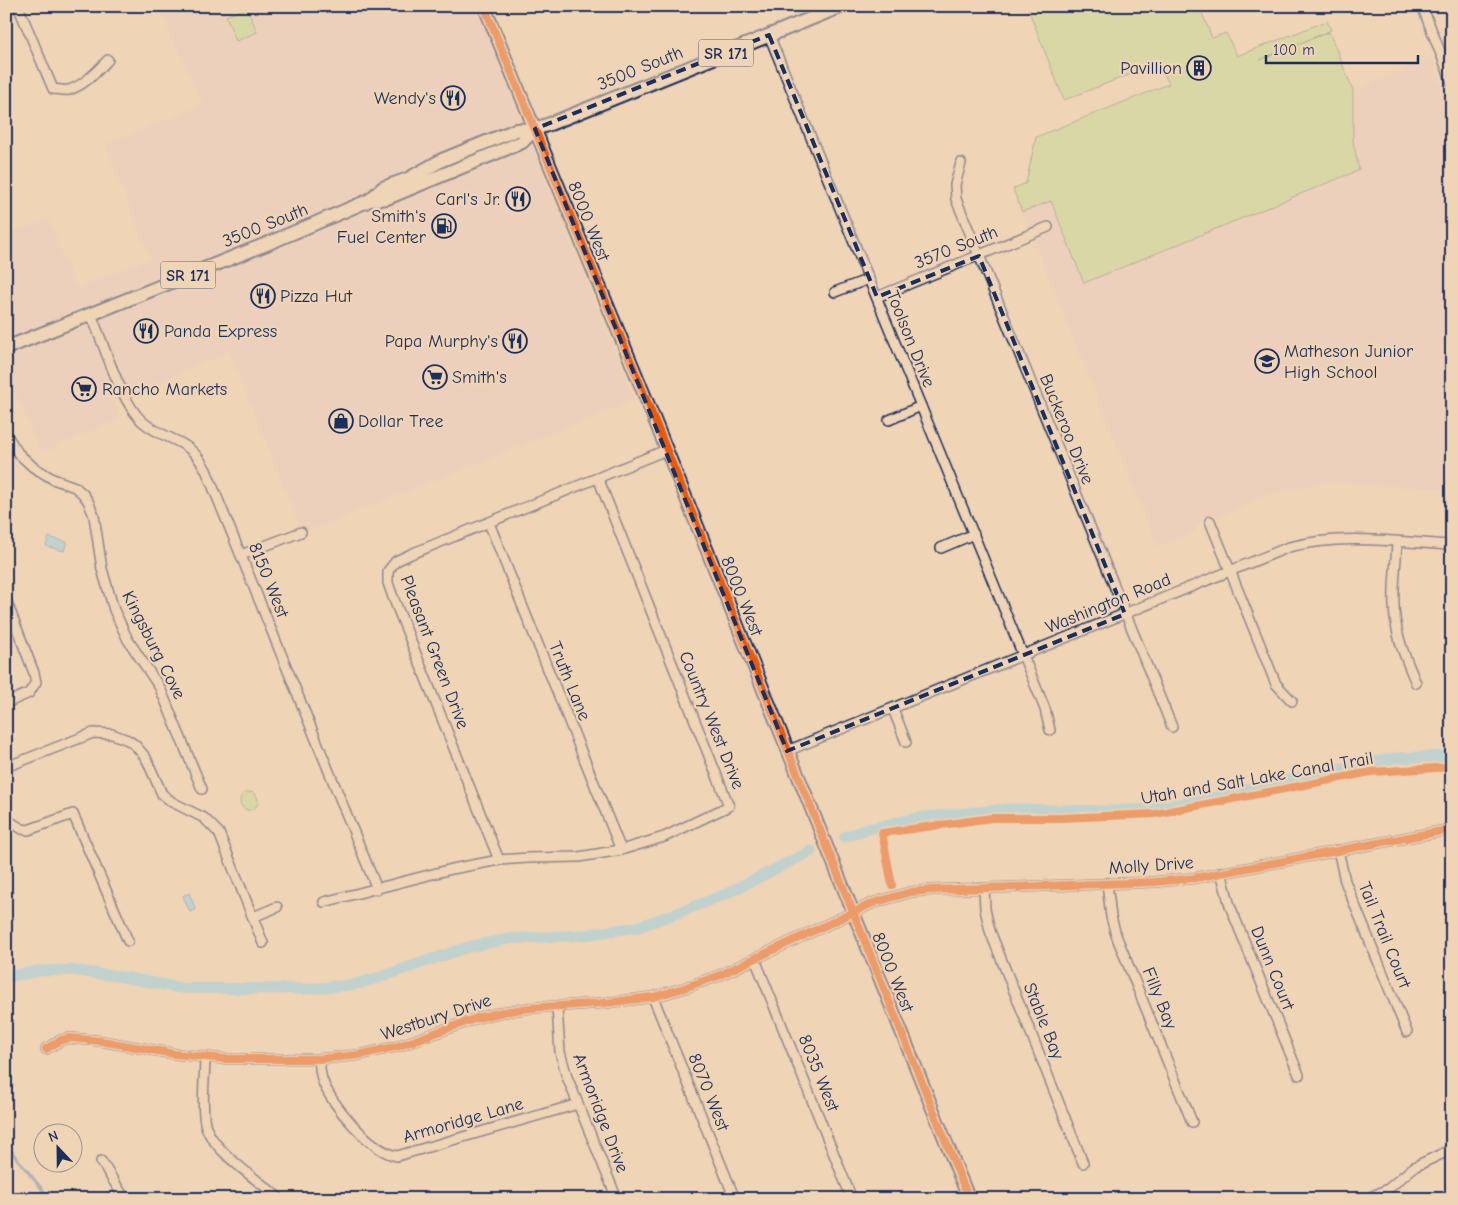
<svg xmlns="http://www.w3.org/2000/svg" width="1458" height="1205" viewBox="0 0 1458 1205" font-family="'Comic Neue',sans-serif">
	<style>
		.built { fill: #ecccc1 }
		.green { fill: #c2db92; stroke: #6e8578 }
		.water { fill: #89d1ea; stroke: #5d90b2 }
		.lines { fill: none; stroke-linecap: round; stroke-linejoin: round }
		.stream { stroke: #5d90b2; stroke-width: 3 }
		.canal { stroke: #89d1ea; stroke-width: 11 }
		.street-casing { stroke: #1b2f5e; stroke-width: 12 }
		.secondary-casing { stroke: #1b2f5e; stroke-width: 15 }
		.primary-casing { stroke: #1b2f5e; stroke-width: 16 }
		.street { stroke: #efd4b6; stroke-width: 9 }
		.secondary { stroke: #efd4b6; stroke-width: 11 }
		.primary { stroke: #efd4b6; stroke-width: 12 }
		.cycleway-casing { stroke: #efd4b6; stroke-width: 11 }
		.cycleway { stroke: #e8590c; stroke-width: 8 }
		.marked { fill: none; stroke: #1b2f5e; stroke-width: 4; stroke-dasharray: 10 6; stroke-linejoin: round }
		.labels { text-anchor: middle; stroke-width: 4.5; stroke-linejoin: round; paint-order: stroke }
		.shield { fill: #efd4b6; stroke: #5b6078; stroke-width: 1 }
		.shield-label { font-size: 16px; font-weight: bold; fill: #1b2f5e }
		.street-label { font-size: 18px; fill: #1b2f5e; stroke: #efd4b6 }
		.poi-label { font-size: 18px; fill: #1b2f5e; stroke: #efd4b6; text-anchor: start }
	</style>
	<rect width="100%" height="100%" fill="#efd4b6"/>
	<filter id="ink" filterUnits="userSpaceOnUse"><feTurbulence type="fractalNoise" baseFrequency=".02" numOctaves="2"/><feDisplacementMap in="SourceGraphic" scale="10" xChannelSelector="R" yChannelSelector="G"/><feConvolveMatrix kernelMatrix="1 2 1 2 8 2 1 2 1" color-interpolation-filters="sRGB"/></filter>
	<g filter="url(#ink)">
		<g class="built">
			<polygon points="158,6 476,6 634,400 303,533 229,352 113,400 120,419 41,453 6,370 6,312 15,309 6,283 6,235 48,219 76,288 150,258 105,144 203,105"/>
			<polygon points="1329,32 1353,90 1431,59 1446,105 1452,131 1452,489 1325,482 1270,494 1194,526 1196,531 1158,546 1013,189 1026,183 1036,137 1173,95"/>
		</g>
		<g class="green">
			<polygon points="1027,6 1199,6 1212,38 1226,33 1237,56 1327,21 1331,30 1260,60 1329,32 1353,90 1353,141 1359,170 1084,283 1051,201 1022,212 1013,189 1026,183 1036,137 1169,84 1159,63 1064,100"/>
			<polygon points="247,8 257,32 236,41 226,16"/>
			<circle cx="249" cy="801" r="9"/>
		</g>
		<g class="water">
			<polygon points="49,537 67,542 64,551 46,546"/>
			<polygon points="189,893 196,910 190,912 183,896"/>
		</g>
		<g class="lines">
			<polyline class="stream" points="6,1145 50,1199"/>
			<g class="canal">
				<polyline points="845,837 868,829 916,818 1008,809 1111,811 1148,809 1198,801 1332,770 1395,758 1452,756"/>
				<polyline points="6,977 39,971 71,970 123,977 180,988 305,989 353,985 381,977 468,947 508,939 584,935 638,927 680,912 726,894 811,851"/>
			</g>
			<g class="street-casing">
				<g id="street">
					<path d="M18,6L53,89C58,89 64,91 69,90C85,85 97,71 108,60"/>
					<polyline points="1422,6 1452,82"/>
					<polyline points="769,35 1045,709 1050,730"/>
					<polyline points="961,163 955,185 956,199 1172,727"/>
					<polyline points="835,292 869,279"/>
					<polyline points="877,297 1048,227"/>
					<path d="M91,314C103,342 121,403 143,422C168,443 188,436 206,470L377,889"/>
					<polyline points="889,420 921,406"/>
					<polyline points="6,434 18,453 33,467 53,479 75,487 83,494 88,501 94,516 102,569 114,610 128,640 160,688 202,789"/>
					<polyline points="1210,521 1276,684 1292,701"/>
					<polyline points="489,523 621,850"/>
					<path d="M1397,542C1396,568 1391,598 1396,624C1399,644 1408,664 1416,683"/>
					<polyline points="941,548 974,534"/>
					<polyline points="241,555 301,532"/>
					<polyline points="6,600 34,673 36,682 29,693 6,703"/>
					<polyline points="893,709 906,742"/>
					<path d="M787,751L1289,547C1342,533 1398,542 1452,545"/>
					<polyline points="6,767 93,733 112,734 128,740 135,745 146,758 162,794 172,802 204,818 219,833 263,943"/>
					<polyline points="6,819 22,829 28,830 73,814 128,941"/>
					<polyline points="1338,850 1345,881 1407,1032"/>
					<polyline points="499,860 393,597 388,583 388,571 396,561 411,554 666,450"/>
					<polyline points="1221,872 1230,906 1299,1075"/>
					<polyline points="1107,883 1111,917 1116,935 1192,1122"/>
					<polyline points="984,888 985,909 990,931 1083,1163"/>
					<polyline points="324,902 452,869 499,860 529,858 579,857 621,850 664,837 729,806 598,478"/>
					<polyline points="253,917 277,907"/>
					<polyline points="755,959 852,1199"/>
					<polyline points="653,997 735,1199"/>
					<polyline points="557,1007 560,1052 567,1077 617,1199"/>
					<polyline points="46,1049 61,1040 70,1038 101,1041 175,1054 225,1059 319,1059 359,1055 399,1046 477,1018 503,1012 530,1008 605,1003 653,997 684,988 718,976 873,903 911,892 932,890 1155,882 1195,878 1452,829"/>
					<path d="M205,1057C205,1078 201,1102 205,1123C210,1150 259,1180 280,1199"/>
					<path d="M319,1059C320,1066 320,1073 322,1079C329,1103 372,1152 397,1156L578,1104"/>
					<polyline points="101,1161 125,1199"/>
					<polyline points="1366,1199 1388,1189 1414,1167 1452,1149"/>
				</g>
			</g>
			<g class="secondary-casing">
				<polyline id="secondary" points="484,6 640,384 969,1199"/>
			</g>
			<g class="primary-casing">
				<g id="primary">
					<polyline points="370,200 383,188 408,179 442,160 516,130 535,129 550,124 842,6"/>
					<polyline points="6,348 269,243 370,200 387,198 522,142 535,129"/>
				</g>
			</g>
			<use href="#street" class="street"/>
			<use href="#secondary" class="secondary"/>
			<use href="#primary" class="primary"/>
			<g class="cycleway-casing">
				<g id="cycleway">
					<polyline points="484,6 640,384 969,1199"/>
					<polyline points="892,885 882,833 992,818 1060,818 1155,814 1371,772 1452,767"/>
					<polyline points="46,1049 61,1040 70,1038 101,1041 175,1054 225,1059 319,1059 359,1055 399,1046 477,1018 503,1012 530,1008 605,1003 653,997 684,988 718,976 873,903 911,892 932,890 1155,882 1195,878 1452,829"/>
				</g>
			</g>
			<use href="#cycleway" class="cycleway"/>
		</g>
	</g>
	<path d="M0 0H1458V1205H0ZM769,35L877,297L979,256L1125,614L787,751L535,129Z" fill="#efd4b6" fill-opacity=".55" fill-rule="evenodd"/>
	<path class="marked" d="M769,35L877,297L979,256L1125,614L787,751L535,129Z"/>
	<defs>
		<g id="building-ring" transform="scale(1.25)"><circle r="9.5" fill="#efd4b6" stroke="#1b2f5e" stroke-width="1.5"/><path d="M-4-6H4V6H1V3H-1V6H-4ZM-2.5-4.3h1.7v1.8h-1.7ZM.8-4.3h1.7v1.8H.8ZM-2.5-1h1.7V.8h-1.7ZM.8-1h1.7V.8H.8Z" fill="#1b2f5e"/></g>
		<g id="restaurant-ring" transform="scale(1.25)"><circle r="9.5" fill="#efd4b6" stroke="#1b2f5e" stroke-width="1.5"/><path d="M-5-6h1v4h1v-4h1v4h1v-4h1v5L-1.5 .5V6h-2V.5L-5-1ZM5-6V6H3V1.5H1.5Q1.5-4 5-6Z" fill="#1b2f5e"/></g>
		<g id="fuel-ring" transform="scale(1.25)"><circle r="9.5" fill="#efd4b6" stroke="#1b2f5e" stroke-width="1.5"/><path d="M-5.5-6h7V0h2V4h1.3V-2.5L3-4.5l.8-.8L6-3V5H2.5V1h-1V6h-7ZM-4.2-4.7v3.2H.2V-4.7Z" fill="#1b2f5e"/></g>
		<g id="school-ring" transform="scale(1.25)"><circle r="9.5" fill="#efd4b6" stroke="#1b2f5e" stroke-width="1.5"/><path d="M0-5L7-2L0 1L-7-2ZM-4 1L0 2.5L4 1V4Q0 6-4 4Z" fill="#1b2f5e"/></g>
		<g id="supermarket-ring" transform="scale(1.25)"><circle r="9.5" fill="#efd4b6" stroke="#1b2f5e" stroke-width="1.5"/><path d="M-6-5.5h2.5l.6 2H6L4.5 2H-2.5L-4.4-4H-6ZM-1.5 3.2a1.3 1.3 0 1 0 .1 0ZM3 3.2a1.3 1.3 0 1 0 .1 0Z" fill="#1b2f5e"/></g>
		<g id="shop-ring" transform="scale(1.25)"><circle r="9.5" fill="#efd4b6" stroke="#1b2f5e" stroke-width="1.5"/><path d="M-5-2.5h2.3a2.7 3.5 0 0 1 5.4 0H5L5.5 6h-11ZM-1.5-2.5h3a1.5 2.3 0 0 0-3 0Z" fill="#1b2f5e"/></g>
	</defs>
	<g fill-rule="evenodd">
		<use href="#building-ring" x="1199" y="68"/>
		<use href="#restaurant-ring" x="453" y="98"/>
		<use href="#restaurant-ring" x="518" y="199"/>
		<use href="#fuel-ring" x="444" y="226"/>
		<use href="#restaurant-ring" x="263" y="296"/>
		<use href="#restaurant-ring" x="146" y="331"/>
		<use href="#restaurant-ring" x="515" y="341"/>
		<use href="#school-ring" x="1267" y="361"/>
		<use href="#supermarket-ring" x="435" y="377"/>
		<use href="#supermarket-ring" x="84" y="389"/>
		<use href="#shop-ring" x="341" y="421"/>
	</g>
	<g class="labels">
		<g class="shield">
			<rect x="698.5" y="39.5" width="55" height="27" rx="4"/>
			<rect x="160.5" y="261.5" width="55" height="27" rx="4"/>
		</g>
		<g class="shield-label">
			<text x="726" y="59">SR 171</text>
			<text x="188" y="281">SR 171</text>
		</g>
		<g class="street-label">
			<text transform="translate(640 68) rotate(-22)" y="6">3500 South</text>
			<text transform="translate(589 221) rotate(68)" y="6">8000 West</text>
			<text transform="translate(265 225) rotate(-22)" y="6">3500 South</text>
			<text transform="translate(956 247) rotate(-22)" y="6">3570 South</text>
			<text transform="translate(911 339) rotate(68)" y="6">Toolson Drive</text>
			<text transform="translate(1067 429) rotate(68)" y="6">Buckeroo Drive</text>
			<text transform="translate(269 580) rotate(68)" y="6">8150 West</text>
			<text transform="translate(742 596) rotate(68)" y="6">8000 West</text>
			<text transform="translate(1108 603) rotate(-22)" y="6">Washington Road</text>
			<text transform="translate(154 645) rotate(63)" y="6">Kingsburg Cove</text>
			<text transform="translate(435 652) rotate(69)" y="6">Pleasant Green Drive</text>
			<text transform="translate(570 681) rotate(68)" y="6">Truth Lane</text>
			<text transform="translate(712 720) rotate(68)" y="6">Country West Drive</text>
			<text transform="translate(1257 778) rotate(-10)" y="6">Utah and Salt Lake Canal Trail</text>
			<text transform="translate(1151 865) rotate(-4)" y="6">Molly Drive</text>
			<text transform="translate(1385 935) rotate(68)" y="6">Tail Trail Court</text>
			<text transform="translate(1273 968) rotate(68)" y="6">Dunn Court</text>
			<text transform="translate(893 972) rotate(68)" y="6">8000 West</text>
			<text transform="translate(1160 998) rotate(68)" y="6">Filly Bay</text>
			<text transform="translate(436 1017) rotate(-18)" y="6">Westbury Drive</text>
			<text transform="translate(1044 1021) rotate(68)" y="6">Stable Bay</text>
			<text transform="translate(819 1073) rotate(68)" y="6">8035 West</text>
			<text transform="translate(709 1092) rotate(68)" y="6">8070 West</text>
			<text transform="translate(601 1113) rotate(69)" y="6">Armoridge Drive</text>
			<text transform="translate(463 1120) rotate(-16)" y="6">Armoridge Lane</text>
		</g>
		<g class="poi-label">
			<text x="1182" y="74" text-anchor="end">Pavillion</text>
			<text x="436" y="104" text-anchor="end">Wendy's</text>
			<text x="500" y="205" text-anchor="end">Carl's Jr.</text>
			<text x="426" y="222" text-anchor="end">Smith's<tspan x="426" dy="21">Fuel Center</tspan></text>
			<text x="280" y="302">Pizza Hut</text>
			<text x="164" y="337">Panda Express</text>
			<text x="498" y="347" text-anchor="end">Papa Murphy's</text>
			<text x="1284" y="357">Matheson Junior<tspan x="1284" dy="21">High School</tspan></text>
			<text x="452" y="383">Smith's</text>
			<text x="102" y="395">Rancho Markets</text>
			<text x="358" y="427">Dollar Tree</text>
		</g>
	</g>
	<rect width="1458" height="1205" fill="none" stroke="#efd4b6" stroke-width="25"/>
	<rect x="12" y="12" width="1433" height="1180" fill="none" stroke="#1b2f5e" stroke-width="2" filter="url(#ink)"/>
	<g transform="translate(58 1148) rotate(338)"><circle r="24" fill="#efd4b6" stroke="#9a9293"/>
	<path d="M0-4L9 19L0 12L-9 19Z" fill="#1b2f5e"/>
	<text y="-8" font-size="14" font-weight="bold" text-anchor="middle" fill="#1b2f5e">N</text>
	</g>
	<path d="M1266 55v8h152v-8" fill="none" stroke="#1b2f5e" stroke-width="2.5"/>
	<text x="1273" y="55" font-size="15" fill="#1b2f5e" stroke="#efd4b6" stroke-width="4" paint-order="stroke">100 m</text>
</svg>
